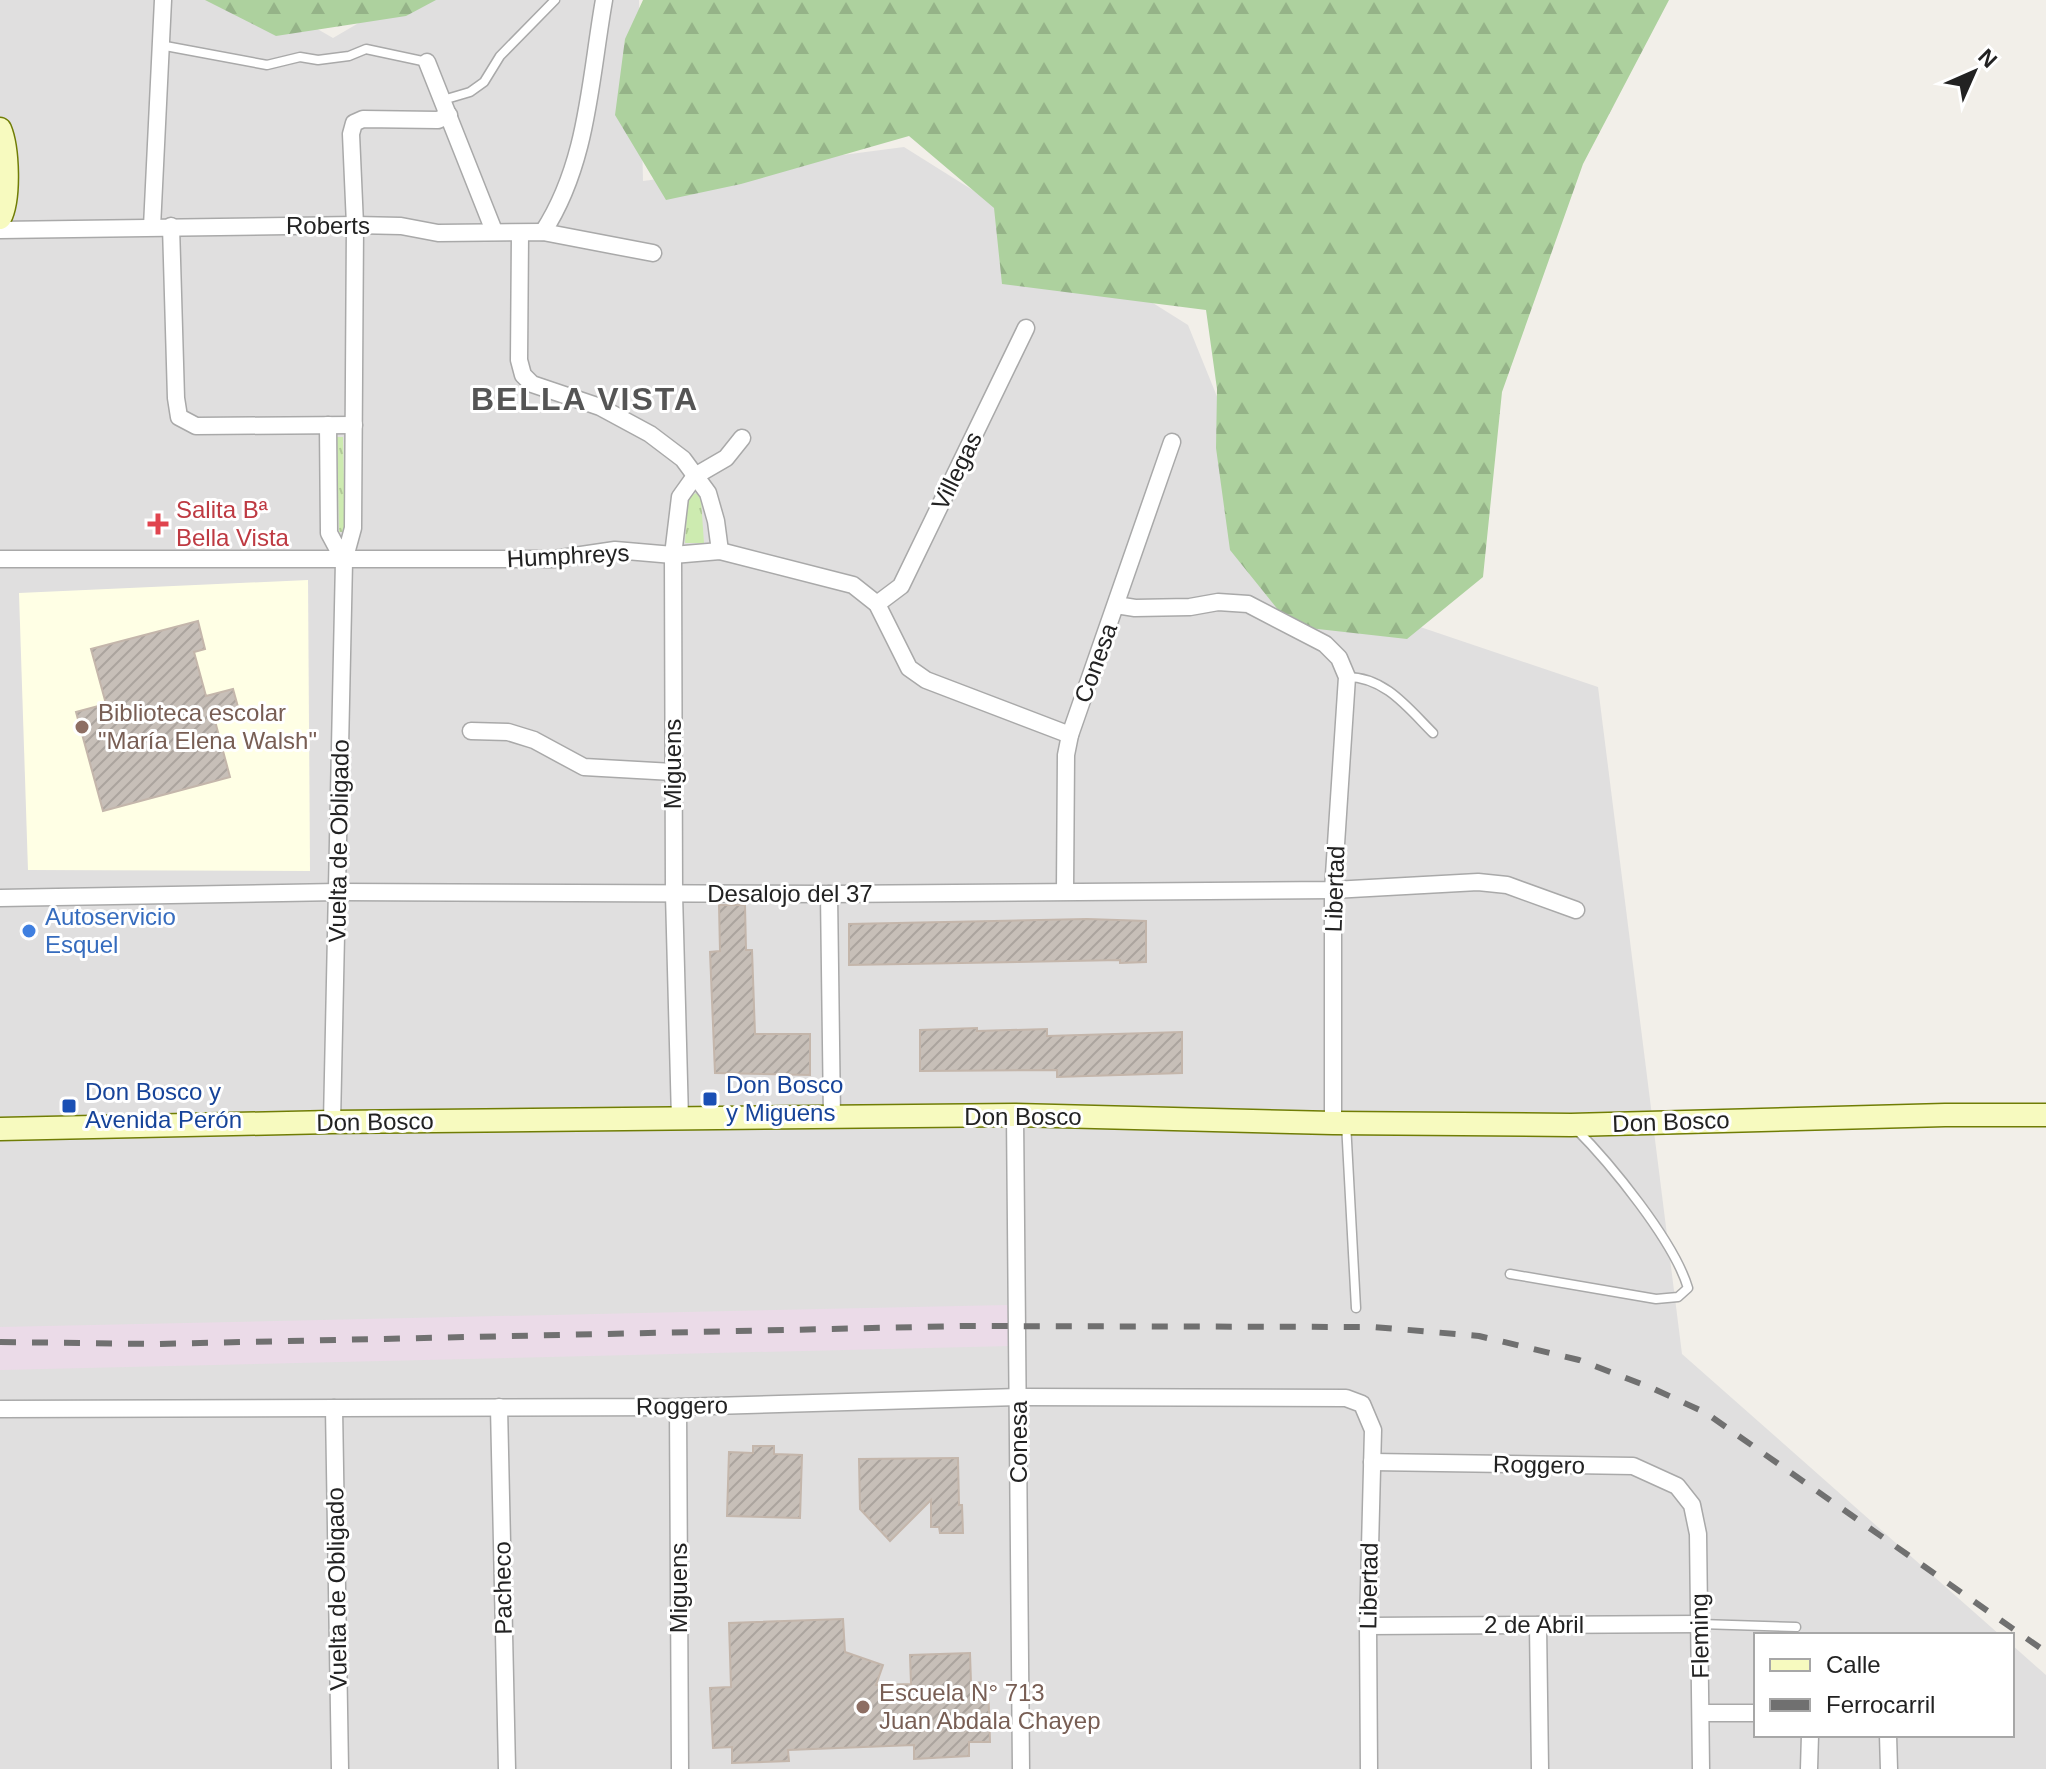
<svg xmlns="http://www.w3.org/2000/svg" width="2046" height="1769" viewBox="0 0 2046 1769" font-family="Arial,sans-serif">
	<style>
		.residential { fill: #e0dfdf }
		.education { fill: #ffffe5 }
		.railway { fill: #ebdbe8 }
		.grass { fill: url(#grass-tufts) }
		.forest { fill: url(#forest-firs) }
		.building { fill: url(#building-hatch); stroke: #c4b6ab; stroke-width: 2 }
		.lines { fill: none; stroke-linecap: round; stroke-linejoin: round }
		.lane-casing { stroke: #a9a9a9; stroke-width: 11 }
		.street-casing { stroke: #a9a9a9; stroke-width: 19 }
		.secondary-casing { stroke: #707d05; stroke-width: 25 }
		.lane { stroke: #fff; stroke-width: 8 }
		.street { stroke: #fff; stroke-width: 16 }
		.secondary { stroke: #f7fabf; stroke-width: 22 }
		.rail { stroke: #707070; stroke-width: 6; stroke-dasharray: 16 16; stroke-linecap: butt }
		.health-dot { fill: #e0444e; stroke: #fff; stroke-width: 3 }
		.education-dot { fill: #8d6e63; stroke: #fff; stroke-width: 3 }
		.shop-dot { fill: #3f7fe0; stroke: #fff; stroke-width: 3 }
		.transit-dot { fill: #1a4fb4; stroke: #fff; stroke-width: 3 }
		.labels { text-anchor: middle; stroke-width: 6; stroke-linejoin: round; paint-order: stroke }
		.street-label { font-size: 24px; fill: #222; stroke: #fff }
		.health-label { font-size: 24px; fill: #be3a42; stroke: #fff; text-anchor: start }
		.education-label { font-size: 24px; fill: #785e54; stroke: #fff; text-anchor: start }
		.shop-label { font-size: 24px; fill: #366cbe; stroke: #fff; text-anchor: start }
		.transit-label { font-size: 24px; fill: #164399; stroke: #fff; text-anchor: start }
		.district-label { font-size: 32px; font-weight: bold; letter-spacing: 2px; fill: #555; stroke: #fff }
	</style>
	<defs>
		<pattern id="grass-tufts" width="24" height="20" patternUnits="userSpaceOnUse" patternTransform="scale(2)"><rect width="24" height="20" fill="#cdebb0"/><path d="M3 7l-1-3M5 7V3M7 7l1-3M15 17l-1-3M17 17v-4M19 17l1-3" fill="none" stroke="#b0c997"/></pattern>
		<pattern id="forest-firs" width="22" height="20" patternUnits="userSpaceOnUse" patternTransform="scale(2)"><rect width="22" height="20" fill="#add19e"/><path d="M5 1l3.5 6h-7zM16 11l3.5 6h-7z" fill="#95b388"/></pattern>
		<pattern id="building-hatch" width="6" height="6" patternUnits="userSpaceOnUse" patternTransform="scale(2)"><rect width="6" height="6" fill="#c7bfb8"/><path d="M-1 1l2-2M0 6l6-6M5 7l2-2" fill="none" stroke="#aba49e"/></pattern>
	</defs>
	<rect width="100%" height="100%" fill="#f2efe9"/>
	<polygon class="residential" points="0,0 267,0 333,38 398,0 639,0 643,181 904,147 1188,325 1293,584 1598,687 1682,1354 2000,1635 1756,1635 1756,1735 2012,1735 2012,1645 2046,1675 2046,1769 0,1769"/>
	<polygon class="education" points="308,580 310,871 28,870 19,593"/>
	<polygon class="railway" points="1008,1305 1011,1346 0,1370 0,1327"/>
	<g class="grass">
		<polygon points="337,437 343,437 345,532 339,532"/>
		<polygon points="696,493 701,499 704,543 685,543 688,498"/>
	</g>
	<g class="forest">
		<polygon points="205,0 436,0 406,16 276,36"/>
		<polygon points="643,0 1669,0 1583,164 1502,392 1483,577 1407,639 1291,626 1230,550 1216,448 1217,389 1206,310 1002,284 994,208 909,136 741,184 666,200 615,115 625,39"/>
	</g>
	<g class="building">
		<polygon points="198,621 205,649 194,652 206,696 233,689 240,714 215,721 230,777 103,811 76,712 106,704 91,649"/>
		<polygon points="719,905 745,905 746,950 752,950 755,1034 810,1034 810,1075 715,1073 710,952 720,951"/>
		<polygon points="1087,919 1146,921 1146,962 1120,963 1120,960 849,965 849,924"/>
		<polygon points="977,1028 977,1031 1047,1029 1047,1036 1182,1032 1182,1073 1057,1077 1057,1070 920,1071 920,1030"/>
		<polygon points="753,1446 774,1446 774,1454 802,1455 800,1518 727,1516 729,1452 753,1453"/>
		<polygon points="958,1458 959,1505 962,1505 963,1533 940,1533 939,1527 931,1527 931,1500 890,1541 860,1509 859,1459"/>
		<polygon points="843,1619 845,1652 883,1665 876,1685 911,1684 910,1655 970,1653 971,1683 988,1682 990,1742 969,1742 969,1756 914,1759 914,1745 788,1750 789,1761 732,1763 732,1747 713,1748 710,1688 731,1687 729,1623"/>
	</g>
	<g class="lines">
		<g class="lane-casing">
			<g id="lane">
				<polyline points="160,45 267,65 300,57 318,60 349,56 366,49 427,62"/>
				<polyline points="443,100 470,92 484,82 500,56 555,0"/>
				<path d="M1347,677C1385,677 1408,708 1433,733"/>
				<polyline points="1346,1123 1356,1308"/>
				<path d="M1510,1274L1656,1299L1678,1297L1688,1288C1674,1241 1610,1163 1575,1128"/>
				<polyline points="1700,1624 1796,1627"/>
			</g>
		</g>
		<g class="street-casing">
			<g id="street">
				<polyline points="427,62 494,231"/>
				<polyline points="171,226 176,398 179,417 196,426 354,425"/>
				<polyline points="152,227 163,0"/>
				<polyline points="0,230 355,225 401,226 438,233 543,232 653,253"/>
				<path d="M543,232C588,163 590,79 604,0"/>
				<polyline points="520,234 519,360 523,375 532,384 600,407 650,434 683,459 708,493 716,521 720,551"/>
				<polyline points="328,425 329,533 344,561 353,528 355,225 351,134 354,123 363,119 438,120 449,115"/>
				<polyline points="0,559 554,559 615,550 673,555 720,551 853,585 877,604 909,668 926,680 1070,735"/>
				<polyline points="877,604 901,586 1026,328"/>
				<polyline points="1116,605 1135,608 1190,607 1218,602 1248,604 1325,644 1339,658 1347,677 1333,890 1333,1123"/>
				<polyline points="471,731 508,732 534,740 584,767 673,772"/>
				<polyline points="1065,891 1066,755 1070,735 1172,442"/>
				<polyline points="829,894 832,1117"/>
				<polyline points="0,898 338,892 829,894 1333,890 1478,882 1507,885 1576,910"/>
				<polyline points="1015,1115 1021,1769"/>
				<polyline points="680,1119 674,894 673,555 680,497 695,476 726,458 742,438"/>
				<polyline points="332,1122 344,561"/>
				<polyline points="499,1407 507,1769"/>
				<polyline points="678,1407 680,1769"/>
				<polyline points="334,1408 340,1769"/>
				<polyline points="0,1409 678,1407 1019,1397 1346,1398 1362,1404 1373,1430 1368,1626 1369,1769"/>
				<polyline points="1372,1462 1633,1466 1677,1486 1692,1505 1698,1534 1701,1769"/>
				<polyline points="1538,1625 1540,1769"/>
				<polyline points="1368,1626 1700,1624"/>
				<polyline points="1701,1713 1756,1713"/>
				<polyline points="1888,1735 1889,1769"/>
				<polyline points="1809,1769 1810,1735"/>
			</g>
		</g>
		<g class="secondary-casing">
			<g id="secondary">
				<path d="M0,129C8,148 10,199 0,218"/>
				<polyline points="0,1129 332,1122 1015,1115 1333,1123 1571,1125 1945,1115 2046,1115"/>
			</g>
		</g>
		<use href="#lane" class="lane"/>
		<use href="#street" class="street"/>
		<use href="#secondary" class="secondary"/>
		<polyline class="rail" points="0,1342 155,1344 963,1326 1374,1327 1479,1336 1579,1360 1652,1388 1706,1413 2046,1652"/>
	</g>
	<path class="health-dot" d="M154 512h8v8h8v8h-8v8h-8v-8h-8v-8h8z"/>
	<g class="education-dot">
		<circle cx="82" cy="727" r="8"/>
		<circle cx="863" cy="1707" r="8"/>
	</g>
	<circle class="shop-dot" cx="29" cy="931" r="8"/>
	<g class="transit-dot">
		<rect x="702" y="1091" width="16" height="16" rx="4"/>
		<rect x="61" y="1098" width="16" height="16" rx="4"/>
	</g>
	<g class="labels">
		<g class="street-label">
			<text x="328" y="234">Roberts</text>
			<text transform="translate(957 471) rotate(-64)" y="8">Villegas</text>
			<text transform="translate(568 556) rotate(-3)" y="8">Humphreys</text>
			<text transform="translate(1096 663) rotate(-70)" y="8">Conesa</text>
			<text transform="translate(673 764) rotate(-90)" y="8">Miguens</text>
			<text transform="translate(339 841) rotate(-89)" y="8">Vuelta de Obligado</text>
			<text transform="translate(1335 889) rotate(-88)" y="8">Libertad</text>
			<text x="790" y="902">Desalojo del 37</text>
			<text x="1023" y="1125">Don Bosco</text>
			<text transform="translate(375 1122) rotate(-1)" y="8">Don Bosco</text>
			<text transform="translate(1671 1122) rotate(-2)" y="8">Don Bosco</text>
			<text transform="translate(682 1406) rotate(-1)" y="8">Roggero</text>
			<text transform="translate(1019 1442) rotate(-90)" y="8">Conesa</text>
			<text transform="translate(1539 1465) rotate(1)" y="8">Roggero</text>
			<text transform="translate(1369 1586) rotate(-89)" y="8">Libertad</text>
			<text transform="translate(503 1588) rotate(-91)" y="8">Pacheco</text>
			<text transform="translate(679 1588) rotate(-90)" y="8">Miguens</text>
			<text transform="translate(337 1589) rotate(-91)" y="8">Vuelta de Obligado</text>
			<text x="1534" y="1633">2 de Abril</text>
			<text transform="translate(1700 1636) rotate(-91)" y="8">Fleming</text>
		</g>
		<g class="health-label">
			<text x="176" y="518">Salita Bª<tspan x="176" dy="28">Bella Vista</tspan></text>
		</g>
		<g class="education-label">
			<text x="98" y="721">Biblioteca escolar<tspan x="98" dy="28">"María Elena Walsh"</tspan></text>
			<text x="879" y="1701">Escuela N° 713<tspan x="879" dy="28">Juan Abdala Chayep</tspan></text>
		</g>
		<g class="shop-label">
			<text x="45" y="925">Autoservicio<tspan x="45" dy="28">Esquel</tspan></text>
		</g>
		<g class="transit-label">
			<text x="726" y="1093">Don Bosco<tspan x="726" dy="28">y Miguens</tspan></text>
			<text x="85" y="1100">Don Bosco y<tspan x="85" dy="28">Avenida Perón</tspan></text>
		</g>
		<g class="district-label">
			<text x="585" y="410">BELLA VISTA</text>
		</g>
	</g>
	<rect x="1754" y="1633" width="260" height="104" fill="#ffffff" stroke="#a7a7a7" stroke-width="2"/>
	<rect x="1770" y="1659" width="40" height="12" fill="#f7fabf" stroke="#a7a7a7" stroke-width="2"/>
	<text x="1826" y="1673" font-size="24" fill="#222222">Calle</text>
	<rect x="1770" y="1699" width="40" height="12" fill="#707070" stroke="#a7a7a7" stroke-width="2"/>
	<text x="1826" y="1713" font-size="24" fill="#222222">Ferrocarril</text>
	<g transform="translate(1974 72) rotate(45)" stroke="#ffffff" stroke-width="6" paint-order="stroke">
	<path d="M0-6L14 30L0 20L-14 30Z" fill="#222222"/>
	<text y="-12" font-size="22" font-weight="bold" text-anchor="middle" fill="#222222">N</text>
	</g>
</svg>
